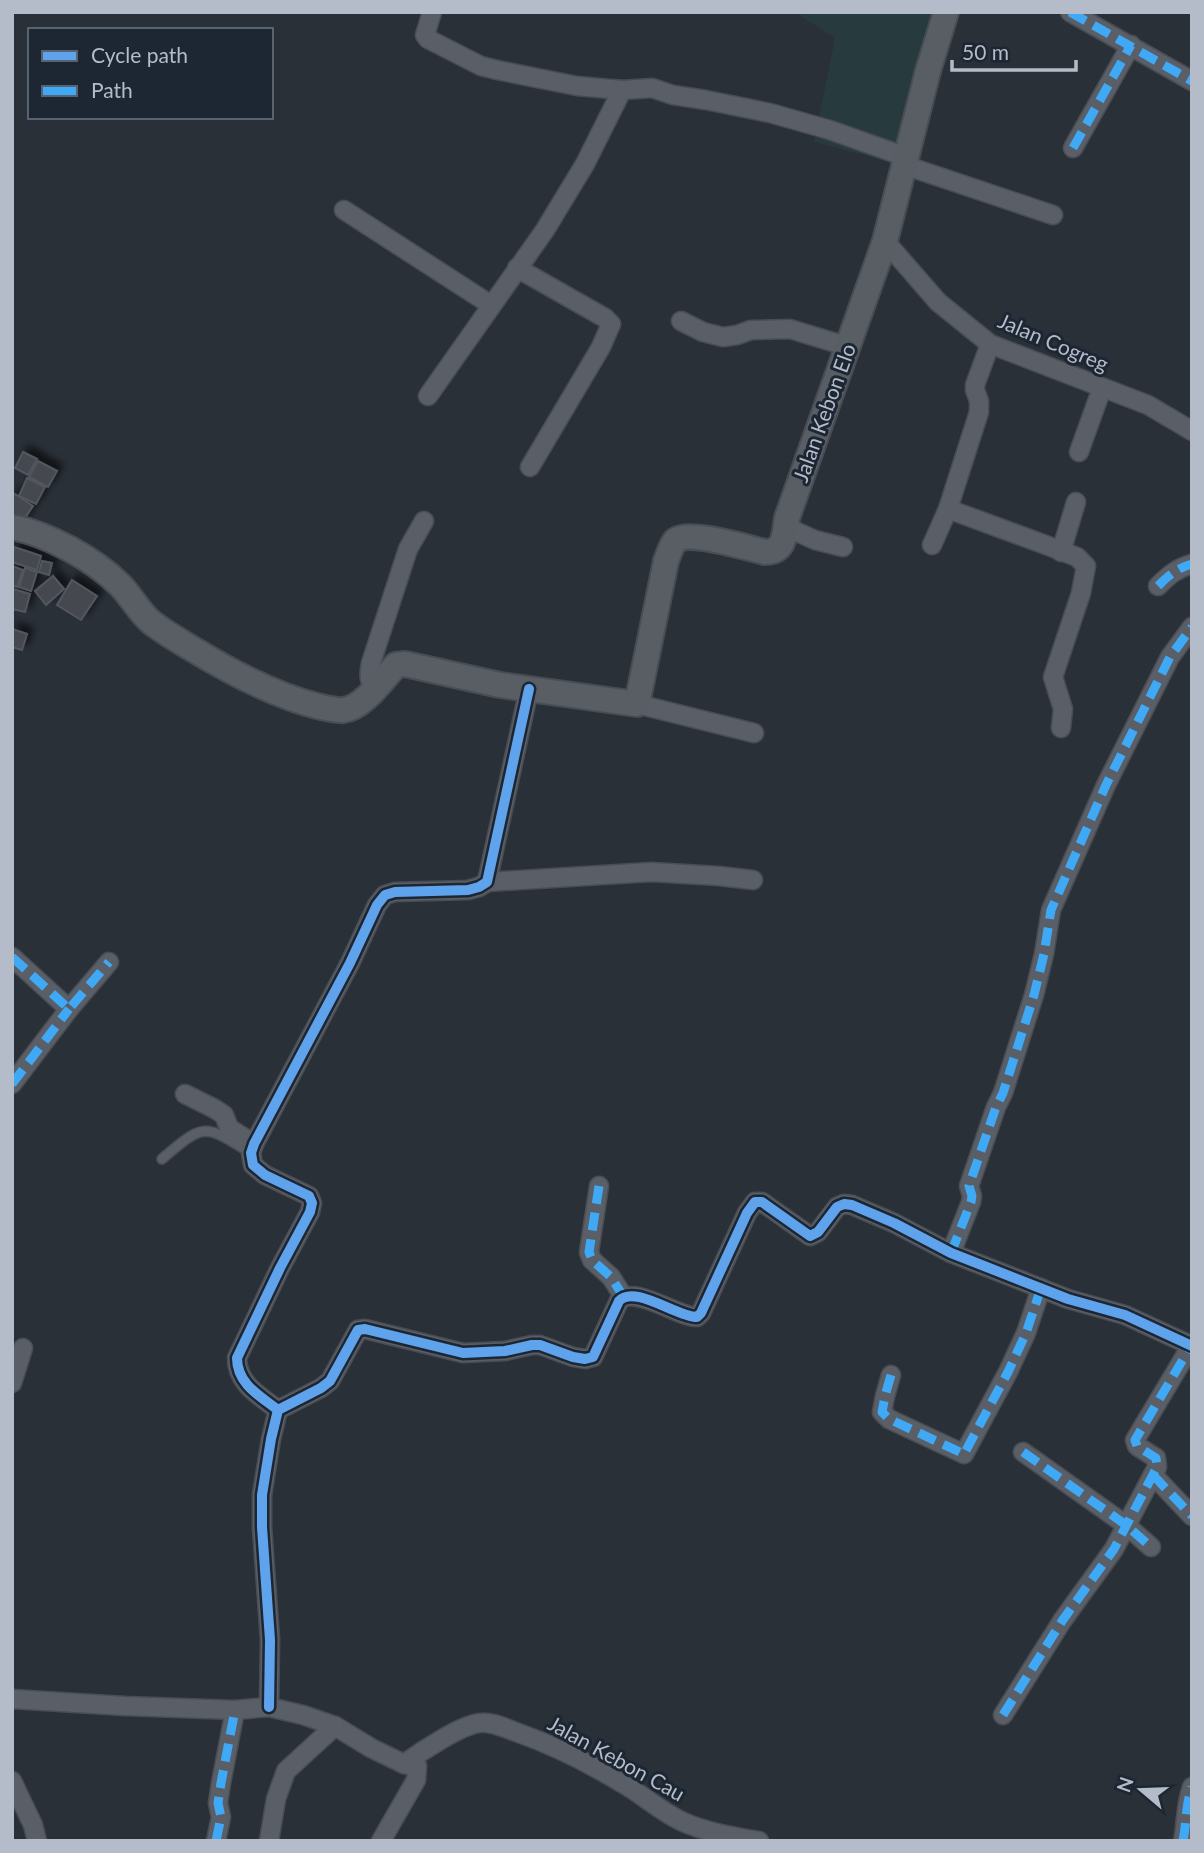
<svg xmlns="http://www.w3.org/2000/svg" width="1204" height="1853" viewBox="0 0 1204 1853" font-family="Lato,sans-serif">
	<style>
		.green { fill: #273a3e }
		.building { fill: #444950; stroke: #52575f; stroke-width: 2; filter: url(#shadow) }
		.lines { fill: none; stroke-linecap: round; stroke-linejoin: round }
		.lane-casing { stroke: #484c53; stroke-width: 12 }
		.street-casing { stroke: #484c53; stroke-width: 21 }
		.secondary-casing { stroke: #484c53; stroke-width: 28 }
		.lane { stroke: #5a5e66; stroke-width: 9 }
		.street { stroke: #5a5e66; stroke-width: 18 }
		.secondary { stroke: #595d64; stroke-width: 24 }
		.quiet { stroke: #3fa9f5; stroke-width: 9; stroke-dasharray: 18 9; stroke-linecap: butt }
		.cycleway-casing { stroke: #1d2633; stroke-width: 15 }
		.cycleway { stroke: #60a3ed; stroke-width: 10 }
		.labels { text-anchor: middle; stroke-width: 6; stroke-linejoin: round; paint-order: stroke }
		.street-label { font-size: 21px; fill: #b4bcc9; stroke: #1d2633 }
	</style>
	<defs>
		<filter id="shadow"><feDropShadow dx="6" dy="-6" stdDeviation="3.5" flood-color="#0009"/></filter>
	</defs>
	<rect width="100%" height="100%" fill="#2a3038"/>
	<polygon class="green" points="794,12 943,12 902,165 814,142 835,38"/>
	<g class="building">
		<polygon points="23,452 37,459 28,475 15,468"/>
		<polygon points="38,461 57,471 48,487 29,477"/>
		<polygon points="27,478 45,487 36,504 19,496"/>
		<polygon points="15,494 33,506 18,528 12,524 12,498"/>
		<polygon points="14,547 41,556 37,570 12,562"/>
		<polygon points="42,561 52,563 49,575 39,572"/>
		<polygon points="12,566 23,570 17,587 12,585"/>
		<polygon points="25,568 37,572 31,591 19,587"/>
		<polygon points="53,576 64,589 46,605 35,591"/>
		<polygon points="72,580 97,596 81,620 57,605"/>
		<polygon points="13,589 30,594 25,612 12,609"/>
		<polygon points="12,629 27,634 22,650 12,647"/>
	</g>
	<g class="lines">
		<g class="lane-casing">
			<path id="lane" d="M162,1159C205,1122 204,1124 251,1153"/>
		</g>
		<g class="street-casing">
			<g id="street">
				<polyline points="432,12 425,35 428,39 481,66 497,70 577,86 622,90 652,88 673,95 706,100 770,113 830,130 906,157"/>
				<polyline points="1070,12 1192,81"/>
				<polyline points="1073,148 1131,45"/>
				<polyline points="904,165 1053,215"/>
				<polyline points="344,210 491,305"/>
				<polyline points="885,241 938,302 990,344 1148,405 1192,431"/>
				<polyline points="517,268 605,318 611,324 601,347 530,467"/>
				<polyline points="681,321 703,332 723,337 737,335 751,330 790,329 849,347"/>
				<polyline points="990,344 975,385 975,390 979,401 979,412 948,509 1046,545 1077,557 1086,566 1081,593 1053,677 1063,709 1061,728"/>
				<polyline points="428,396 545,230 585,164 622,90"/>
				<polyline points="1079,452 1102,388"/>
				<polyline points="786,527 815,540 843,547"/>
				<polyline points="932,545 948,509"/>
				<polyline points="1061,552 1076,502"/>
				<path d="M1158,586C1168,576 1177,568 1192,564"/>
				<path d="M375,689C368,680 369,674 371,663L408,549L424,521"/>
				<polyline points="637,704 754,733"/>
				<polyline points="487,882 651,872 719,876 753,880"/>
				<polyline points="12,957 69,1009 109,962"/>
				<polyline points="12,1084 69,1009"/>
				<polyline points="185,1094 215,1109 224,1115 229,1128 254,1144"/>
				<polyline points="599,1186 589,1252 592,1260 611,1277 623,1296"/>
				<polyline points="951,1253 971,1202 972,1196 969,1186 996,1107 1003,1093 1034,995 1044,954 1051,910 1106,785 1170,657 1192,627"/>
				<polyline points="891,1375 885,1396 882,1412 889,1419 964,1454 1008,1372 1026,1333 1041,1288"/>
				<polyline points="12,1383 23,1348"/>
				<path d="M278,1410C260,1396 237,1384 237,1358L280,1268L310,1212L312,1203L309,1196L265,1175L253,1165L251,1153L254,1144L350,963L377,905L385,895L395,892L468,890L479,887L487,882L529,689"/>
				<polyline points="1023,1452 1126,1525 1151,1547"/>
				<polyline points="1153,1475 1192,1516"/>
				<path d="M12,1699L125,1706L235,1710L269,1707L303,1715L335,1726L371,1748L404,1764C419,1753 462,1724 480,1723C491,1721 505,1728 516,1732C553,1745 589,1763 622,1783C643,1795 660,1811 681,1821C704,1832 735,1837 759,1841"/>
				<path d="M269,1707L270,1640L262,1527V1495L271,1439L278,1410L321,1388L330,1381L358,1330L365,1329L463,1353L505,1351L532,1345H540L573,1357L585,1359L593,1357L619,1301C634,1284 677,1317 697,1317L701,1313L747,1213L755,1202H762L810,1236L818,1232L837,1207L844,1204L852,1205L894,1223L951,1253L1068,1299L1125,1315L1192,1346"/>
				<polyline points="1003,1715 1062,1621 1114,1549 1157,1467 1156,1458 1137,1446 1135,1440 1191,1346"/>
				<polyline points="12,1781 33,1825 37,1841"/>
				<polyline points="216,1841 221,1817 218,1803 221,1783 235,1710"/>
				<polyline points="269,1841 276,1799 286,1771 335,1726"/>
				<polyline points="381,1841 416,1780 417,1766 404,1764"/>
				<path d="M1183,1841C1187,1821 1185,1807 1192,1787"/>
			</g>
		</g>
		<g class="secondary-casing">
			<path id="secondary" d="M12,527C48,534 94,559 120,585C131,596 139,612 151,622C165,633 181,642 196,651C234,674 274,695 317,706C325,708 336,711 344,710C364,707 383,679 396,665L405,664L500,685L637,704L666,561C669,554 671,545 676,540C689,530 748,548 765,552C786,552 784,534 787,518L885,241L928,71L946,12"/>
		</g>
		<use href="#lane" class="lane"/>
		<use href="#street" class="street"/>
		<use href="#secondary" class="secondary"/>
		<g class="quiet">
			<polyline points="1070,12 1192,81"/>
			<polyline points="1073,148 1131,45"/>
			<path d="M1158,586C1168,576 1177,568 1192,564"/>
			<polyline points="12,957 69,1009 109,962"/>
			<polyline points="12,1084 69,1009"/>
			<polyline points="599,1186 589,1252 592,1260 611,1277 623,1296"/>
			<polyline points="951,1253 971,1202 972,1196 969,1186 996,1107 1003,1093 1034,995 1044,954 1051,910 1106,785 1170,657 1192,627"/>
			<polyline points="891,1375 885,1396 882,1412 889,1419 964,1454 1008,1372 1026,1333 1041,1288"/>
			<polyline points="1023,1452 1126,1525 1151,1547"/>
			<polyline points="1153,1475 1192,1516"/>
			<polyline points="1003,1715 1062,1621 1114,1549 1157,1467 1156,1458 1137,1446 1135,1440 1191,1346"/>
			<polyline points="216,1841 221,1817 218,1803 221,1783 235,1710"/>
			<path d="M1183,1841C1187,1821 1185,1807 1192,1787"/>
		</g>
		<g class="cycleway-casing">
			<g id="cycleway">
				<path d="M278,1410C260,1396 237,1384 237,1358L280,1268L310,1212L312,1203L309,1196L265,1175L253,1165L251,1153L254,1144L350,963L377,905L385,895L395,892L468,890L479,887L487,882L529,689"/>
				<path d="M269,1707L270,1640L262,1527V1495L271,1439L278,1410L321,1388L330,1381L358,1330L365,1329L463,1353L505,1351L532,1345H540L573,1357L585,1359L593,1357L619,1301C634,1284 677,1317 697,1317L701,1313L747,1213L755,1202H762L810,1236L818,1232L837,1207L844,1204L852,1205L894,1223L951,1253L1068,1299L1125,1315L1192,1346"/>
			</g>
		</g>
		<use href="#cycleway" class="cycleway"/>
	</g>
	<g class="labels">
		<g class="street-label">
			<text transform="translate(1053 343) rotate(23)" y="7">Jalan Cogreg</text>
			<text transform="translate(825 413) rotate(-70)" y="7">Jalan Kebon Elo</text>
			<text transform="translate(616 1759) rotate(29)" y="7">Jalan Kebon Cau</text>
		</g>
	</g>
	<rect width="1204" height="1853" fill="none" stroke="#b4bcc9" stroke-width="28"/>
	<rect x="28" y="28" width="245" height="91" fill="#1d2633" stroke="#59626f" stroke-width="2"/>
	<rect x="42" y="51" width="35" height="10" fill="#60a3ed" stroke="#59626f" stroke-width="2"/>
	<text x="91" y="63" font-size="21" fill="#b4bcc9">Cycle path</text>
	<rect x="42" y="86" width="35" height="10" fill="#3fa9f5" stroke="#59626f" stroke-width="2"/>
	<text x="91" y="98" font-size="21" fill="#b4bcc9">Path</text>
	<g transform="translate(1141 1790) rotate(289)" stroke="#1d2633" stroke-width="5" paint-order="stroke">
	<path d="M0-5L12 26L0 18L-12 26Z" fill="#b4bcc9"/>
	<text y="-10" font-size="19" font-weight="bold" text-anchor="middle" fill="#b4bcc9">N</text>
	</g>
	<path d="M952 60v10h124v-10" fill="none" stroke="#b4bcc9" stroke-width="3.5"/>
	<text x="962" y="60" font-size="21" fill="#b4bcc9" stroke="#1d2633" stroke-width="5" paint-order="stroke">50 m</text>
</svg>
